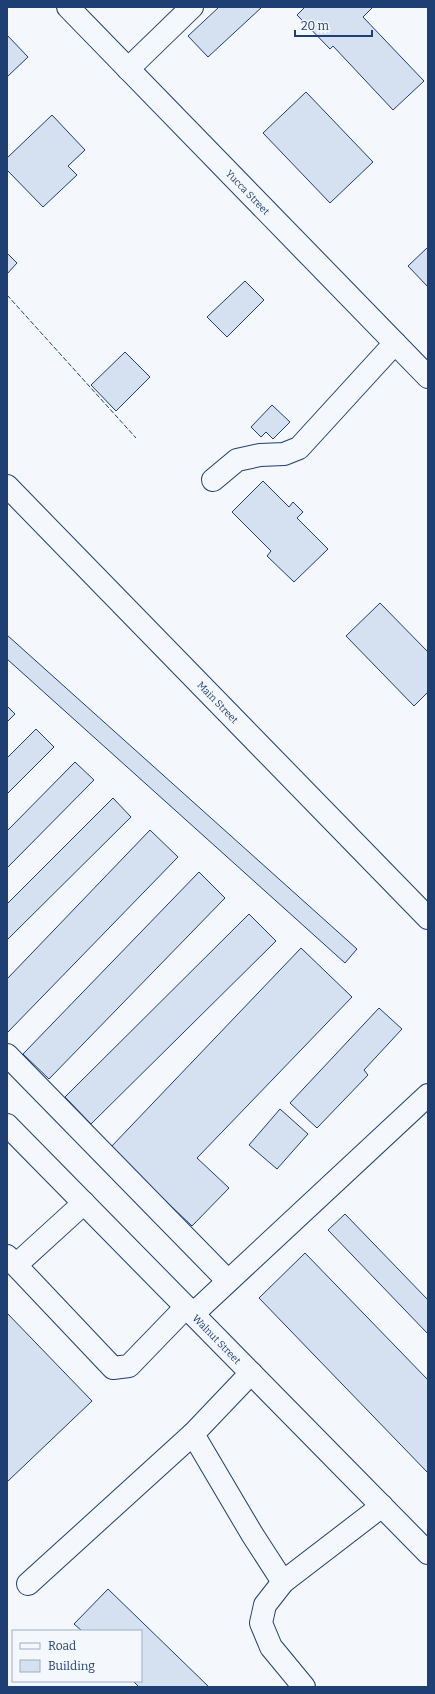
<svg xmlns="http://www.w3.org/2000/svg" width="435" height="1694" viewBox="0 0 435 1694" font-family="Bitter,serif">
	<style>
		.building { fill: #d5e0f0; stroke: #1d3f73 }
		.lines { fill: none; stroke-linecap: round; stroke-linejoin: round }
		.minor-casing { stroke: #1d3f73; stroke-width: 24 }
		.major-casing { stroke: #1d3f73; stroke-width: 24 }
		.minor { stroke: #f4f7fb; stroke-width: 22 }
		.major { stroke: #f4f7fb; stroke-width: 22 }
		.fence { stroke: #1d3f73; stroke-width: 1; stroke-dasharray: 5 2; stroke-linecap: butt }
		.labels { text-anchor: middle; stroke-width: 3; stroke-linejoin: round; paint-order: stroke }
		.street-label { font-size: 10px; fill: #1d3f73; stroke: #f4f7fb }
	</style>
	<rect width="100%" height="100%" fill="#f4f7fb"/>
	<g class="building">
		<polygon points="219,7 262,7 208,57 188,36"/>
		<polygon points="305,7 373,7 363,17 424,81 393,110 333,46 330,49 297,15"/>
		<polygon points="7,35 28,57 7,77"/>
		<polygon points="306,92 373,162 330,203 263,133"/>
		<polygon points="52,115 85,150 68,166 77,175 43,207 7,170 7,158"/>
		<polygon points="428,247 428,287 408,266"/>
		<polygon points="7,253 17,263 7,274"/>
		<polygon points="245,281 264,300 227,337 207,317"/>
		<polygon points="125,352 150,377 116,411 91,385"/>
		<polygon points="272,405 290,422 273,439 266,432 261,437 251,427"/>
		<polygon points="263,481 289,507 293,502 303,512 297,518 328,549 294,582 267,556 271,551 232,512"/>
		<polygon points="380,603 428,652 428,692 414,706 346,636"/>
		<polygon points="7,635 357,949 345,963 7,659"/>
		<polygon points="7,706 15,714 7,722"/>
		<polygon points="36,729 54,747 7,794 7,758"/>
		<polygon points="75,762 94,780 7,868 7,831"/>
		<polygon points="113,798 131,817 7,940 7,904"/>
		<polygon points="150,830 178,857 7,1033 7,979"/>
		<polygon points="199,872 225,898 49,1079 23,1054"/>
		<polygon points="249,914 276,941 91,1124 65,1097"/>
		<polygon points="301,948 352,997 197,1158 229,1188 192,1226 110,1148"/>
		<polygon points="379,1008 402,1029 364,1070 368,1075 317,1128 290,1103"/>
		<polygon points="280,1109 308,1134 277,1169 249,1145"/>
		<polygon points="345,1214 428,1300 428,1334 328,1230"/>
		<polygon points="305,1253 428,1380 428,1473 259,1298"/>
		<polygon points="7,1313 92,1401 7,1482"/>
		<polygon points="108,1589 209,1687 139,1687 133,1681 141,1681 141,1631 82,1631 74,1624"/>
	</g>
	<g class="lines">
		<g class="minor-casing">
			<g id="minor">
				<polyline points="68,7 428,377"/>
				<polyline points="128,69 192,7"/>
				<polyline points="213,480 237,460 260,455 284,454 299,448 395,343"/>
				<polyline points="7,1055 228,1281"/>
				<polyline points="7,1125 428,1553"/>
				<polyline points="7,1256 113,1368 129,1366 186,1307"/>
				<polyline points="16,1265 84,1203"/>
				<polyline points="193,1314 428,1095"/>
				<polyline points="251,1373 193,1434 252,1534 283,1582"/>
				<polyline points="28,1584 193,1434"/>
				<polyline points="304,1687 271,1647 261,1623 265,1605 283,1582 382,1506"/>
			</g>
		</g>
		<g class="major-casing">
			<polyline id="major" points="7,486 428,918"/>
		</g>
		<use href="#minor" class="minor"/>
		<use href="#major" class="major"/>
		<polyline class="fence" points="7,295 136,438"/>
	</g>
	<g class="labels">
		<g class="street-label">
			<text transform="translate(248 192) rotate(46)" y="4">Yucca Street</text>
			<text transform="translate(218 702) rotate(46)" y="4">Main Street</text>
			<text transform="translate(217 1339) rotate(46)" y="4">Walnut Street</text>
		</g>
	</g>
	<rect width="435" height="1694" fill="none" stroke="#1d3f73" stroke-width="16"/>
	<rect x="12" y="1630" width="130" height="52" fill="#f4f7fb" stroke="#9eadc5"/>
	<rect x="20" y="1643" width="20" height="6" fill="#f4f7fb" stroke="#9eadc5"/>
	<text x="48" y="1650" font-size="12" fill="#1d3f73">Road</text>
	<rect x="20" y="1660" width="20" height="12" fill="#d5e0f0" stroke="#9eadc5"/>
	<text x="48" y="1670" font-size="12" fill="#1d3f73">Building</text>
	<path d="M295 30v6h77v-6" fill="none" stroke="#1d3f73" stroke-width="2"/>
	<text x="301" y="30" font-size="12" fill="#1d3f73" stroke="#f4f7fb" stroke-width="3" paint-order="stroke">20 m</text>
</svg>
